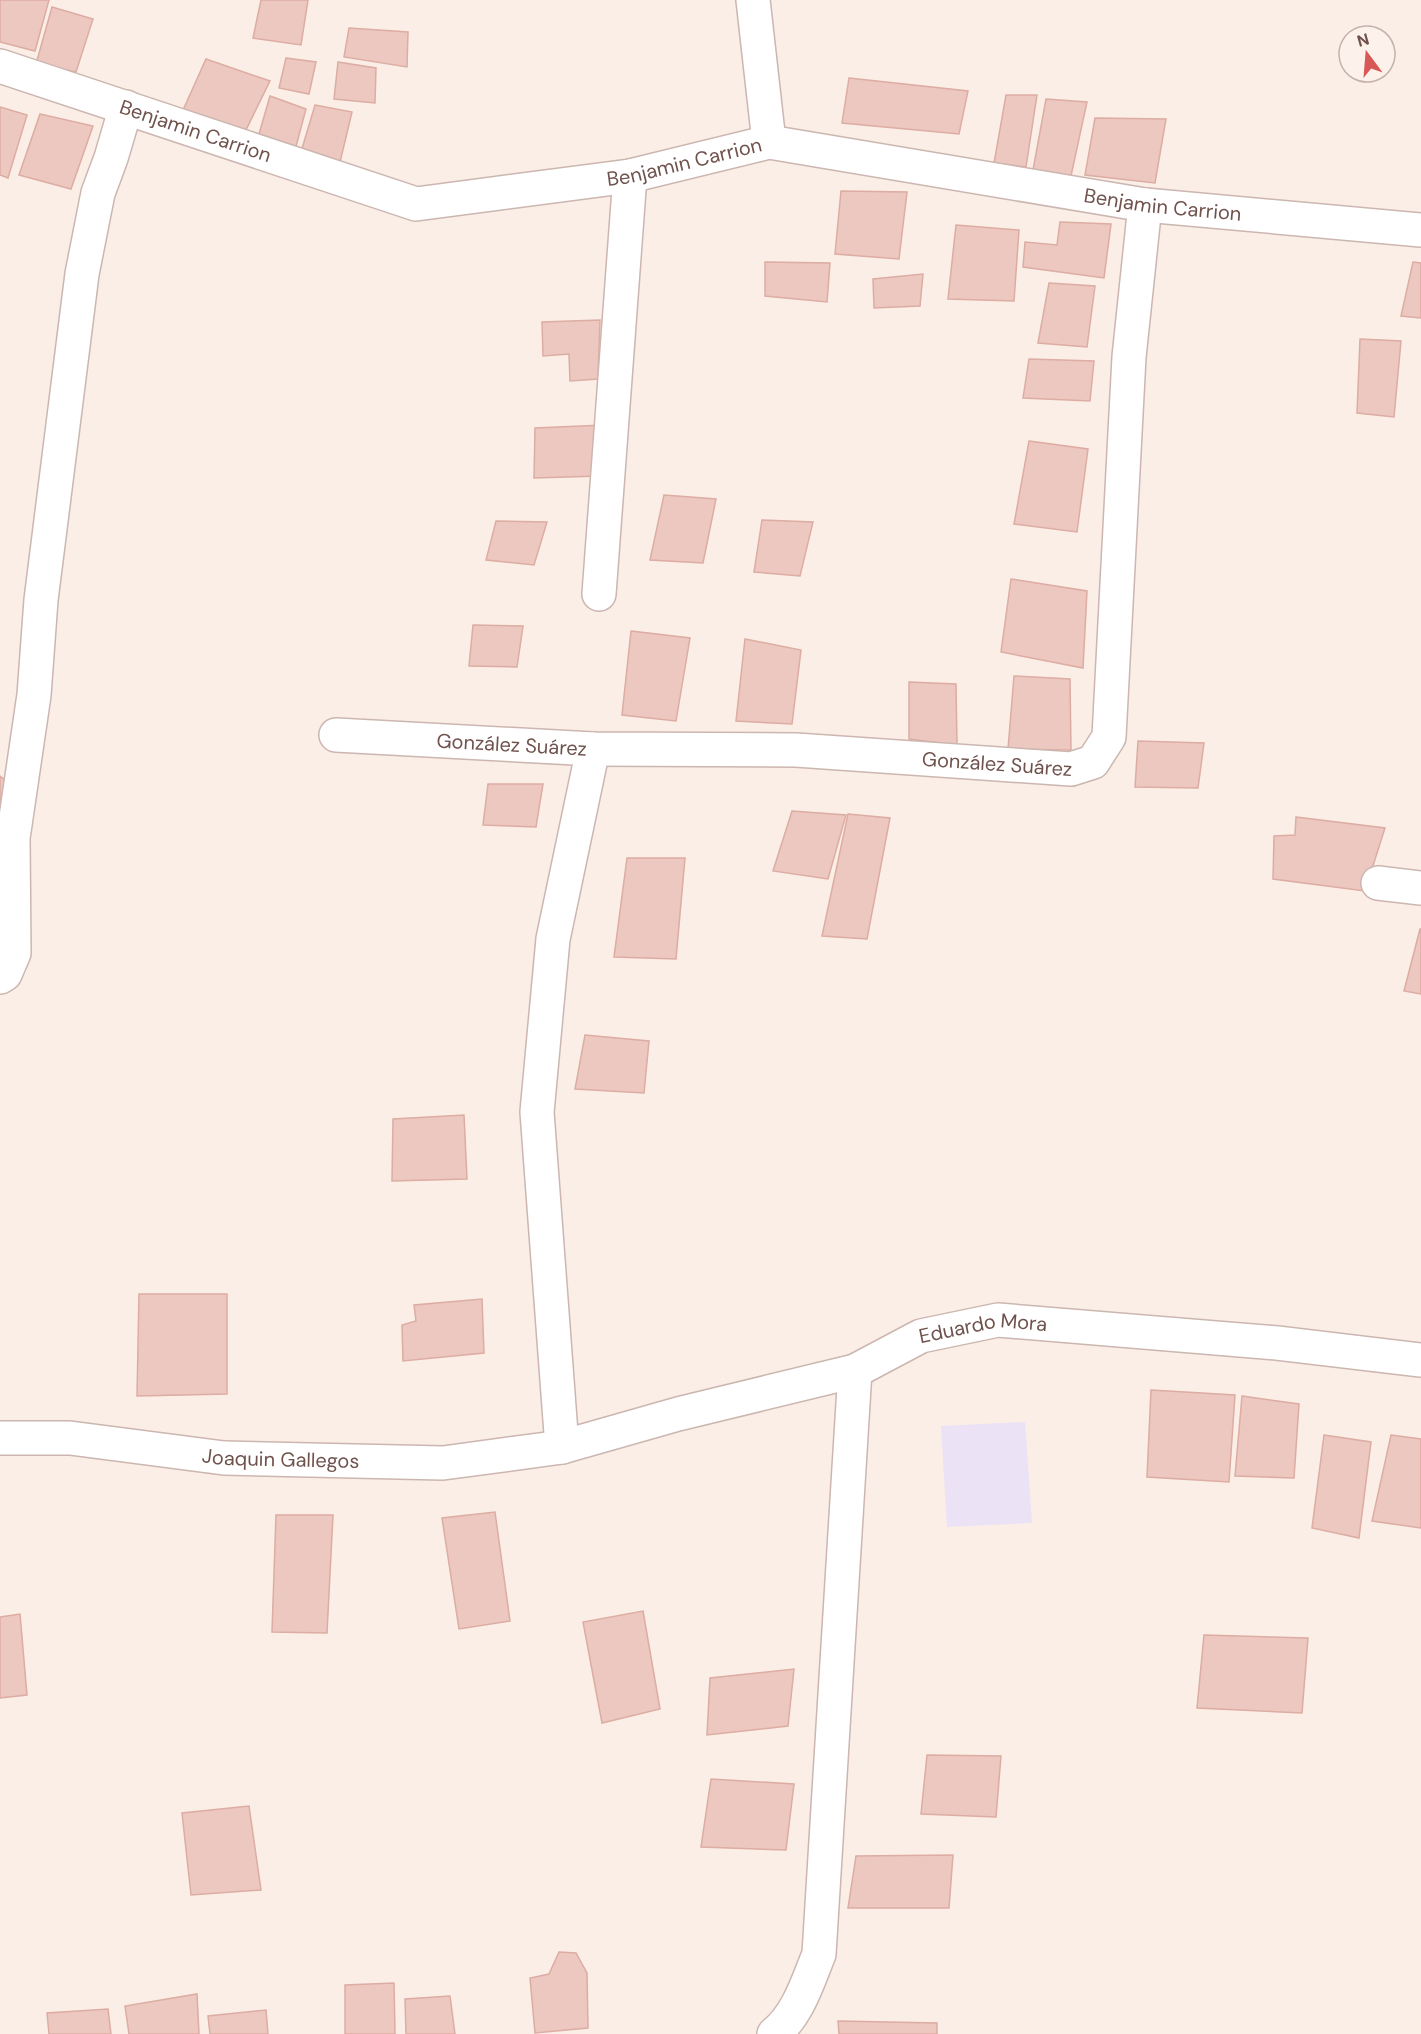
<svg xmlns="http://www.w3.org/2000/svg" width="1421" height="2034" viewBox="0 0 1421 2034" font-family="'DM Sans',sans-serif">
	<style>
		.education { fill: #ebe2f6 }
		.building { fill: #ecc8c0; stroke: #ddaca2; stroke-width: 1.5 }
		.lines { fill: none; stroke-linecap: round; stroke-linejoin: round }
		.street-casing { stroke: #ccb6b0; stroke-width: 36 }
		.street { stroke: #fff; stroke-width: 33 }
		.labels { text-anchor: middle; stroke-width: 4.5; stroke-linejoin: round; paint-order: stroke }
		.street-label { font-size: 20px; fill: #70524d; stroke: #fdf2eb }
	</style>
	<rect width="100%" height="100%" fill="#faeee6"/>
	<polygon class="education" points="1025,1422 1032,1523 947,1527 941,1426"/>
	<g class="building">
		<polygon points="0,0 49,0 35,51 0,42"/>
		<polygon points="261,0 308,0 301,45 253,38"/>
		<polygon points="52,7 93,19 76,72 36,64"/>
		<polygon points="349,28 408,32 407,67 344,57"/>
		<polygon points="286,58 316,62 309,94 279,88"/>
		<polygon points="206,59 270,81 242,138 179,119"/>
		<polygon points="338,62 376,68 375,103 334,99"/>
		<polygon points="849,78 968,91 959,134 842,123"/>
		<polygon points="1006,95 1037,95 1026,167 994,163"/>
		<polygon points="270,96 306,109 295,150 257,141"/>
		<polygon points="1046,99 1087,102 1071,176 1033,170"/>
		<polygon points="315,105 352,112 340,162 301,152"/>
		<polygon points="0,107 27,115 8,178 0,175"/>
		<polygon points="40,114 93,126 71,189 19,175"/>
		<polygon points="1095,118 1166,119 1155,183 1085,175"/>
		<polygon points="841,191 907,192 899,259 835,254"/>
		<polygon points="1060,222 1111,224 1104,278 1023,267 1025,242 1057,245"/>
		<polygon points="956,225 1019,230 1014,301 948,299"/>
		<polygon points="765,262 830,263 827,302 765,296"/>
		<polygon points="1413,262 1421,263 1421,318 1401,316"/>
		<polygon points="923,274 920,306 874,308 873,279"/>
		<polygon points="1049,283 1095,286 1087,347 1038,343"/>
		<polygon points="600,320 598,379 570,381 569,354 543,356 542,322"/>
		<polygon points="1360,339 1401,341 1394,417 1357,413"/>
		<polygon points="1029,359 1094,361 1090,401 1023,398"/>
		<polygon points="604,425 601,476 534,478 535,428"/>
		<polygon points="1029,441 1088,449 1077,532 1014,524"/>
		<polygon points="664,495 716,499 703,563 650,560"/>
		<polygon points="762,520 813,522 800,576 754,572"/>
		<polygon points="496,521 547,522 534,565 486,560"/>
		<polygon points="1011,579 1087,591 1083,668 1001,652"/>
		<polygon points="473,625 523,626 517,667 469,666"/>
		<polygon points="631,631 690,638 676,721 622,715"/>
		<polygon points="745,639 801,650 792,724 736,721"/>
		<polygon points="1014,676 1070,679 1071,750 1008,749"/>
		<polygon points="909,682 956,684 957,745 909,739"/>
		<polygon points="1138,741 1204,743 1198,788 1135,787"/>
		<polygon points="0,776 9,783 0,836"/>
		<polygon points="488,784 543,784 536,827 483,825"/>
		<polygon points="792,811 846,815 828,879 773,871"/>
		<polygon points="848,814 890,818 867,939 822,936"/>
		<polygon points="1296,817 1385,828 1365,891 1273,879 1274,836 1295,835"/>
		<polygon points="627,858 685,858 676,959 614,957"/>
		<polygon points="1420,929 1421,929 1421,994 1404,991"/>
		<polygon points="585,1035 649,1041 644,1093 575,1089"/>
		<polygon points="464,1115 467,1179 392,1181 393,1119"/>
		<polygon points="139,1294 227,1294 227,1394 137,1396"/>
		<polygon points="482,1299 484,1353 403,1361 402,1325 416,1321 414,1305"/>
		<polygon points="1151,1390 1235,1395 1229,1482 1147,1477"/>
		<polygon points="1242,1396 1299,1404 1294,1478 1235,1476"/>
		<polygon points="1324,1435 1371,1442 1359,1538 1312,1528"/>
		<polygon points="1391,1435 1421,1439 1421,1528 1372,1521"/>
		<polygon points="495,1512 510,1621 459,1629 442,1518"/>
		<polygon points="276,1515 333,1515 327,1633 272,1632"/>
		<polygon points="643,1611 660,1709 602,1723 583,1622"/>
		<polygon points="20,1614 27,1695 0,1698 0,1617"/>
		<polygon points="1204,1635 1308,1638 1302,1713 1197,1708"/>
		<polygon points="794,1669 788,1726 707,1735 710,1678"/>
		<polygon points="927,1755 1001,1756 996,1817 921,1814"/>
		<polygon points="711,1779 794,1784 786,1850 701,1847"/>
		<polygon points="249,1806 261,1890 191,1895 182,1813"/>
		<polygon points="953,1855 949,1908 848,1908 856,1856"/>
		<polygon points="559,1952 576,1953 587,1973 588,2028 535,2033 530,1978 549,1974"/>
		<polygon points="394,1983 395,2034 345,2034 345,1985"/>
		<polygon points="197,1994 199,2034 129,2034 125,2006"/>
		<polygon points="450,1996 455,2034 406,2034 405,1999"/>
		<polygon points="108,2009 111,2034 49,2034 47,2013"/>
		<polygon points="266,2010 268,2034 210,2034 208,2016"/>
		<polygon points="838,2021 937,2023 937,2034 839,2034"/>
	</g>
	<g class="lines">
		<g class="street-casing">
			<g id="street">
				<polyline points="753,0 769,142"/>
				<path id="s1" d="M0,66L416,204L630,176L769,142L1145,205L1421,230"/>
				<polyline points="599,594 630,176"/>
				<path id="s2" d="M336,735L593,749L796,750L1071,769L1093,762L1109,737L1129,357L1145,205"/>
				<polyline points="1378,883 1421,888"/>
				<polyline points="0,977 5,974 14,953 13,838 34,695 41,600 82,274 98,193 111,158 126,107"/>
				<path id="s3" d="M0,1438H70L224,1458L443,1463L562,1447L678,1414L855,1371L921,1336L998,1320L1277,1343L1421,1360"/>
				<polyline points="562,1447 537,1112 553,939 593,749"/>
				<path d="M774,2034C798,2015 808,1981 819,1954L855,1371"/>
			</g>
		</g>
		<use href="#street" class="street"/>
	</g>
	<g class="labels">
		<g class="street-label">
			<text dy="7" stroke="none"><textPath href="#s1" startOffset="206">Benjamin Carrion</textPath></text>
			<text dy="7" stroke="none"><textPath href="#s1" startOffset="710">Benjamin Carrion</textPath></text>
			<text dy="7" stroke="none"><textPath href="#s1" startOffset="1196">Benjamin Carrion</textPath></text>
			<text dy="7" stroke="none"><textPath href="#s2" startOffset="176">González Suárez</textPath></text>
			<text dy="7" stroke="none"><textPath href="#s2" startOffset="662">González Suárez</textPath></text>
			<text dy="7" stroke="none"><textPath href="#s3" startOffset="1005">Eduardo Mora</textPath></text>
			<text dy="7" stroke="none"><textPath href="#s3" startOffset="282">Joaquin Gallegos</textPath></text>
		</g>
	</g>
	<g transform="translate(1367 54) rotate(344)"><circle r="28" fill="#fdf2eb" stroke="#c5b2ac" stroke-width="1.5"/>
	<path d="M0-4.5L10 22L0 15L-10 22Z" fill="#d75857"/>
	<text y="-9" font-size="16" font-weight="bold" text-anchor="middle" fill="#70524d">N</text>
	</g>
</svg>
